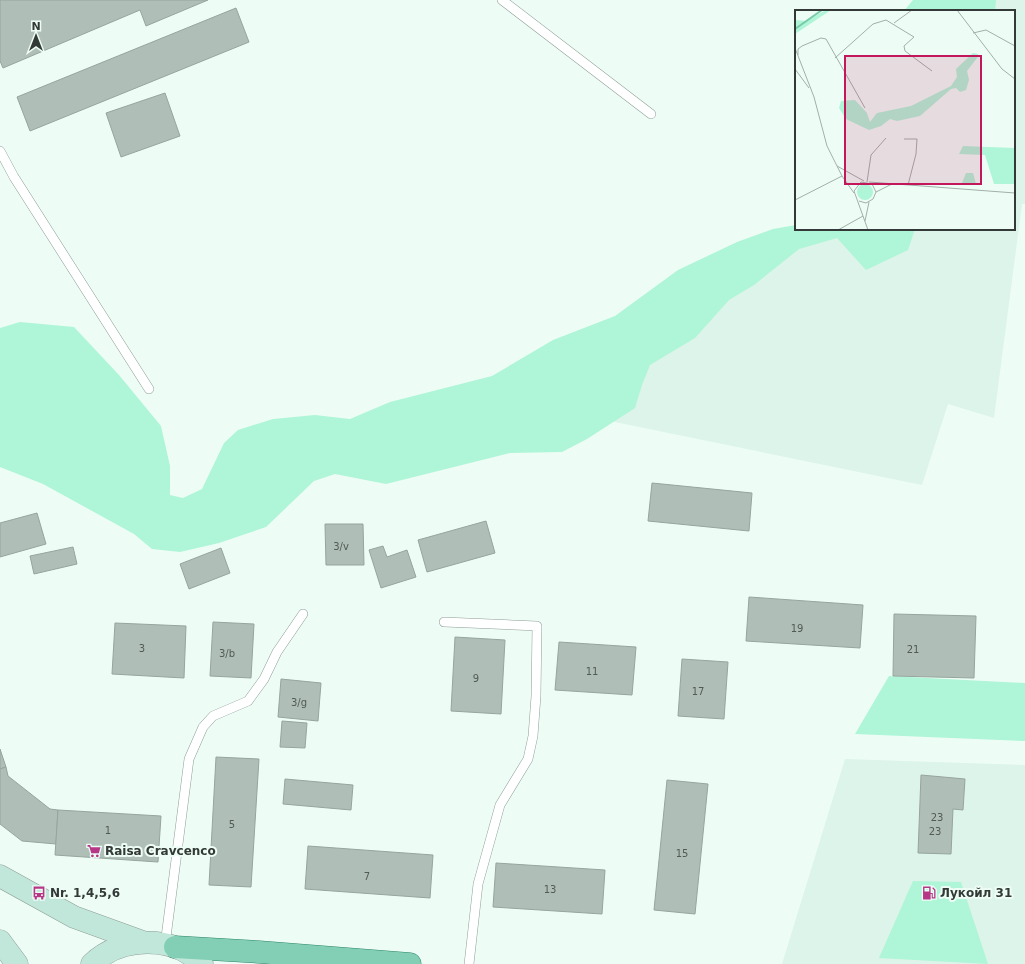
<svg xmlns="http://www.w3.org/2000/svg" width="1025" height="964" viewBox="0 0 1025 964" font-family="'DejaVu Sans',sans-serif">
	<style>
		.built { fill: #dcf4e9 }
		.green { fill: #aff5d7 }
		.building { fill: #afbeb7; stroke: #96a59e }
		.lines { fill: none; stroke-linecap: round; stroke-linejoin: round }
		.service-casing { stroke: #8f9e97; stroke-width: 10 }
		.secondary-casing { stroke: #8f9e97; stroke-width: 23 }
		.primary-casing { stroke: #308669; stroke-width: 23 }
		.service { stroke: #fff; stroke-width: 9 }
		.secondary { stroke: #c1e7da; stroke-width: 22 }
		.primary { stroke: #82cfb6; stroke-width: 22 }
		.labels { text-anchor: middle; stroke-width: 4; stroke-linejoin: round; paint-order: stroke }
		.number-label { font-size: 10px; fill: #525a56 }
		.poi-label { font-size: 12px; font-weight: bold; fill: #333936; stroke: #edfdf6; text-anchor: start }
		.inset-river { fill: none; stroke: #78caa9; stroke-width: 2 }
		.inset-road { fill: none; stroke: #a3afa9; stroke-width: 1 }
		.view { fill: #c2185b; fill-opacity: 0.15; stroke: #c2185b; stroke-width: 2 }
		.inset-edge { fill: none; stroke: #333936; stroke-width: 2 }
	</style>
	<rect width="100%" height="100%" fill="#edfdf6"/>
	<g class="built">
		<polygon points="967,0 1025,0 1025,204 1022,204 994,418 948,404 922,485 605,420 676,317 807,229 1014,229 1014,11 963,11"/>
		<polygon points="845,759 1025,765 1025,964 782,964"/>
	</g>
	<g class="green">
		<polygon points="913,0 996,0 995,11 904,11"/>
		<polygon points="796,225 796,229 915,229 908,250 866,270 837,238 799,249 754,285 729,300 695,338 650,365 642,385 635,408 587,439 562,452 510,453 386,484 335,474 314,481 266,527 219,543 180,552 152,549 134,534 43,484 0,467 0,328 20,322 74,327 119,375 161,426 170,466 170,495 183,498 202,489 224,443 238,430 273,419 315,415 350,419 390,402 492,376 553,340 615,316 678,270 737,242 773,229"/>
		<polygon points="889,676 1025,683 1025,741 855,734"/>
		<polygon points="913,881 961,882 988,964 879,958"/>
	</g>
	<g class="building">
		<polygon points="0,0 208,0 146,26 140,10 3,68 0,61"/>
		<polygon points="236,8 249,42 30,131 17,97"/>
		<polygon points="165,93 180,136 121,157 106,113"/>
		<polygon points="652,483 752,493 749,531 648,521"/>
		<polygon points="37,513 46,544 0,557 0,523"/>
		<polygon points="486,521 495,553 427,572 418,540"/>
		<polygon points="325,524 363,524 364,565 326,565"/>
		<polygon points="383,546 387,557 407,550 416,577 381,588 369,550"/>
		<polygon points="73,547 77,564 34,574 30,556"/>
		<polygon points="221,548 230,573 189,589 180,564"/>
		<polygon points="749,597 863,605 860,648 746,641"/>
		<polygon points="894,614 976,616 974,678 893,676"/>
		<polygon points="213,622 254,624 251,678 210,676"/>
		<polygon points="115,623 186,626 184,678 112,674"/>
		<polygon points="455,637 505,640 501,714 451,711"/>
		<polygon points="559,642 636,647 632,695 555,690"/>
		<polygon points="682,659 728,662 724,719 678,716"/>
		<polygon points="281,679 321,683 318,721 278,717"/>
		<polygon points="282,721 307,723 305,748 280,747"/>
		<polygon points="0,749 6,767 0,769"/>
		<polygon points="216,757 259,759 251,887 209,885"/>
		<polygon points="6,767 8,776 50,809 58,810 56,844 22,841 0,824 0,769"/>
		<polygon points="921,775 965,779 963,810 953,809 951,854 918,853"/>
		<polygon points="285,779 353,785 351,810 283,804"/>
		<polygon points="667,780 708,784 695,914 654,910"/>
		<polygon points="58,810 161,816 158,862 55,855"/>
		<polygon points="308,846 433,855 430,898 305,889"/>
		<polygon points="496,863 605,870 602,914 493,907"/>
	</g>
	<g class="lines">
		<g class="service-casing">
			<g id="service">
				<polyline points="502,0 651,114"/>
				<polyline points="0,151 14,177 149,389"/>
				<polyline points="444,622 537,626 536,696 533,736 528,759 500,805 478,884 469,964"/>
				<polyline points="165,945 189,759 203,727 213,716 248,701 264,679 277,652 303,614"/>
			</g>
		</g>
		<g class="secondary-casing">
			<g id="secondary">
				<polyline points="0,876 74,917 143,942"/>
				<polyline points="0,941 17,964"/>
				<path d="M92,964C121,936 173,935 202,964"/>
			</g>
		</g>
		<g class="primary-casing">
			<polyline id="primary" points="175,947 259,952 410,964"/>
		</g>
		<use href="#service" class="service"/>
		<use href="#secondary" class="secondary"/>
		<use href="#primary" class="primary"/>
	</g>
	<defs>
		<g id="supermarket-bare" transform="scale(1.08)"><path d="M-6-5.5h2.5l.6 2H6L4.5 2H-2.5L-4.4-4H-6ZM-1.5 3.2a1.3 1.3 0 1 0 .1 0ZM3 3.2a1.3 1.3 0 1 0 .1 0Z" fill="#b53785" stroke="#edfdf6" stroke-width="2.5" paint-order="stroke"/></g>
		<g id="bus-bare" transform="scale(1.08)"><path d="M-5-6H5V4H4V6H2V4H-2V6H-4V4H-5ZM-3.5-4V0h7V-4ZM-3.5 1.2v1.5H-2V1.2ZM2 1.2v1.5H3.5V1.2Z" fill="#b53785" stroke="#edfdf6" stroke-width="2.5" paint-order="stroke"/></g>
		<g id="fuel-bare" transform="scale(1.08)"><path d="M-5.5-6h7V0h2V4h1.3V-2.5L3-4.5l.8-.8L6-3V5H2.5V1h-1V6h-7ZM-4.2-4.7v3.2H.2V-4.7Z" fill="#b53785" stroke="#edfdf6" stroke-width="2.5" paint-order="stroke"/></g>
	</defs>
	<g fill-rule="evenodd">
		<use href="#supermarket-bare" x="94" y="851"/>
		<use href="#bus-bare" x="39" y="893"/>
		<use href="#fuel-bare" x="929" y="893"/>
	</g>
	<g class="labels">
		<g class="number-label">
			<text x="341" y="550">3/v</text>
			<text x="797" y="632">19</text>
			<text x="142" y="652">3</text>
			<text x="913" y="653">21</text>
			<text x="227" y="657">3/b</text>
			<text x="592" y="675">11</text>
			<text x="476" y="682">9</text>
			<text x="698" y="695">17</text>
			<text x="299" y="706">3/g</text>
			<text x="937" y="821">23</text>
			<text x="232" y="828">5</text>
			<text x="108" y="834">1</text>
			<text x="935" y="835">23</text>
			<text x="682" y="857">15</text>
			<text x="367" y="880">7</text>
			<text x="550" y="893">13</text>
		</g>
		<g class="poi-label">
			<text x="105" y="855">Raisa Cravcenco</text>
			<text x="50" y="897">Nr. 1,4,5,6</text>
			<text x="940" y="897">Лукойл 31</text>
		</g>
	</g>
	<g transform="translate(795 10)">
		<rect width="220" height="220" fill="#edfdf6"/>
		<path d="M31,0H36L0,24V10L11,11ZM178,43L183,44L182,48L172,61L174,70L171,80L165,82L161,78L156,79L125,106L102,111L95,109L86,116L74,120L51,109L44,98L46,91L60,90L72,103L75,112L82,103L116,96L156,76L162,67L161,59ZM168,136L220,138V174H199L190,145L164,144ZM171,163H178L181,174L167,173ZM62 182a8 8 0 1 1 16 0a8 8 0 1 1-16 0Z" fill="#aff5d7"/>
		<path class="inset-river" d="M0,19L27,0"/>
		<path class="inset-road" d="M162,0L207,59L220,69M99,13L117,0M178,23L191,20L220,36M0,38L19,87L32,136L47,166L59,183M3,45V39L7,36L26,28L31,29L70,98M40,48L78,14L91,10L119,27L109,36L110,41L137,61M0,59L14,78M109,129H122L121,144L113,175M42,156L69,171M72,172L76,145L91,128M74,172L220,183M81,182L97,174M0,190L47,166M64,191L71,193L78,189L81,182L77,174L66,172L59,181L73,220M70,211L74,192M43,220L68,206"/>
		<path class="view" d="M50,46H186V174H50Z"/>
		<rect width="220" height="220" class="inset-edge"/>
	</g>
	<g transform="translate(36 36)" stroke="#edfdf6" stroke-width="3" paint-order="stroke">
	<path d="M0-3L7 15L0 10L-7 15Z" fill="#333936"/>
	<text y="-6" font-size="11" font-weight="bold" text-anchor="middle" fill="#333936">N</text>
	</g>
</svg>
